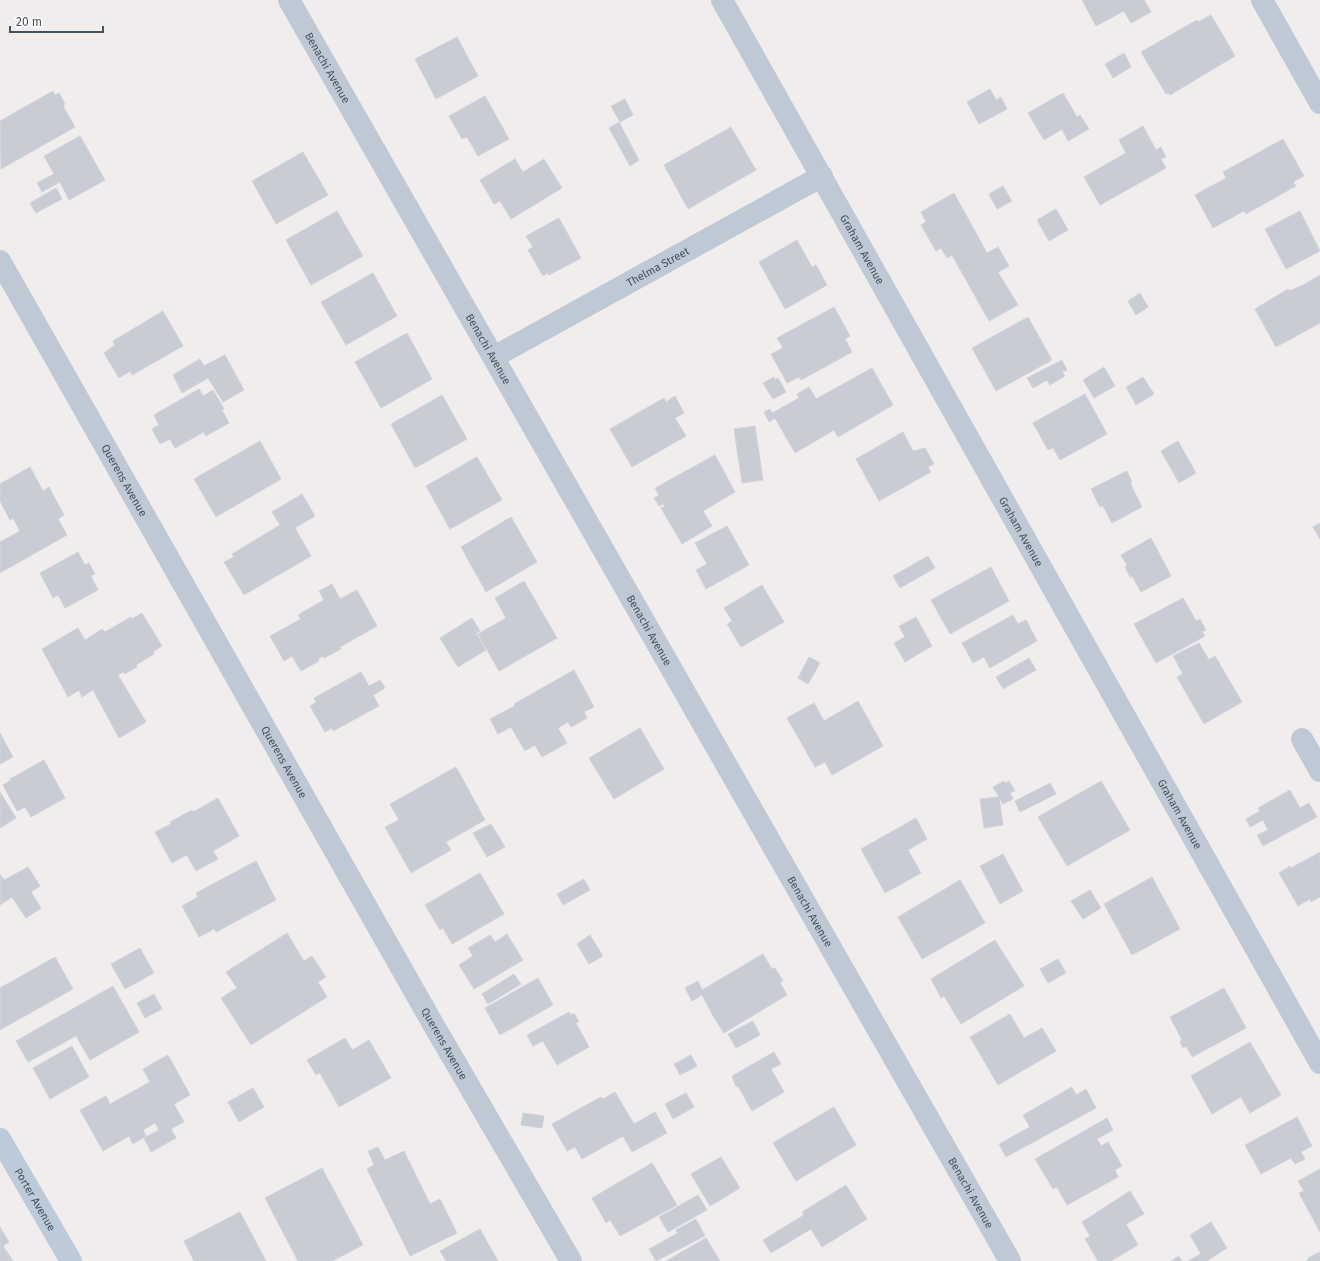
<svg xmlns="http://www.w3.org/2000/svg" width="1320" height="1261" viewBox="0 0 1320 1261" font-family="'Fira Sans',sans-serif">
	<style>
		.building { fill: #c9ccd4; stroke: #d1d3da }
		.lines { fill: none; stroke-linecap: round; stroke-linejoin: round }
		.street { stroke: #bfc9d5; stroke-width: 22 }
		.secondary { stroke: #bdcad9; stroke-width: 22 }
		.labels { text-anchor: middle; stroke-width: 4; stroke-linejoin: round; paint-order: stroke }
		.street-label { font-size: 11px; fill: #43505d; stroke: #fff }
	</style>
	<rect width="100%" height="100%" fill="#f1eded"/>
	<g class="building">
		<polygon points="1082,0 1144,0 1151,12 1131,23 1124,11 1096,26"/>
		<polygon points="1211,15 1235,56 1170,95 1168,93 1166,94 1141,52 1197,20 1198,22"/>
		<polygon points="457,37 478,76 436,99 415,59"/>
		<polygon points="1124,53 1131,67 1113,78 1105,64"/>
		<polygon points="990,89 996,100 1001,97 1007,109 979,124 967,102"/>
		<polygon points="53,91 55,95 59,93 65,104 63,106 75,127 1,169 0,121"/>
		<polygon points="1063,93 1077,117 1080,115 1089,129 1068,141 1062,129 1044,140 1028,113"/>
		<polygon points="485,96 509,139 478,156 467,137 462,139 449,116"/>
		<polygon points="625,99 633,115 620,122 611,106"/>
		<polygon points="619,122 639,160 630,166 609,128"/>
		<polygon points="1143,126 1156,150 1161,147 1166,157 1161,159 1166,168 1100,205 1084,177 1126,153 1119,140"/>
		<polygon points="731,127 756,170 688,209 664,165"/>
		<polygon points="80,136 105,180 69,200 60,182 42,192 37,183 54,174 44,156"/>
		<polygon points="1283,139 1304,176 1293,182 1296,186 1246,214 1244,211 1213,228 1195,195 1226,178 1223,172"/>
		<polygon points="303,152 328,195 276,224 252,181"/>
		<polygon points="515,159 523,172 544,159 562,188 511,219 500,201 494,204 480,180"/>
		<polygon points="1003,186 1012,201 997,209 989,194"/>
		<polygon points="56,188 62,199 36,213 30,203"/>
		<polygon points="954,193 987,253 998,247 1009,266 998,272 1018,305 989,321 952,255 947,258 941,248 936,251 921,225 926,222 921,212"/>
		<polygon points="1056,209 1068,230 1049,241 1037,220"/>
		<polygon points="337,211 363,256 311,285 286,240"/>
		<polygon points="1300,211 1320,251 1286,269 1265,229"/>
		<polygon points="559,218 581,258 549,275 548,273 543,276 528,250 533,247 526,236"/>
		<polygon points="797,240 812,267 816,265 827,285 785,309 759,262"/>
		<polygon points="373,273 397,316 346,345 321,302"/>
		<polygon points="1320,275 1320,323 1276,347 1255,309 1288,289 1289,291 1303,285"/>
		<polygon points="1140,293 1148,307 1136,315 1128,301"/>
		<polygon points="834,307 850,336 845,339 852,352 801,380 799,377 787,383 771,354 783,348 777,338"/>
		<polygon points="163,311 183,346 132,375 130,371 119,378 104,353 115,345 113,341"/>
		<polygon points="1028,317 1052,360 996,391 972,348"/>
		<polygon points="407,333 432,379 381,408 355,362"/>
		<polygon points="225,355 244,390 223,402 208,378 182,393 173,375 200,359 204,366"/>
		<polygon points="1062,360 1067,370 1062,372 1065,376 1050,385 1047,380 1033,388 1027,378"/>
		<polygon points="1104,367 1115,386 1094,398 1083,380"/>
		<polygon points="872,368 893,405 838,437 834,430 795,453 775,418 769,422 764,412 770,409 772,413 799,398 797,394 809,387 816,399"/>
		<polygon points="774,377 775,380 778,378 786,392 773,399 763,383"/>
		<polygon points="1143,377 1154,394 1136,405 1126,387"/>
		<polygon points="199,389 203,396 213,390 224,409 222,410 229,423 206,436 204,432 175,448 170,439 160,444 152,429 159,425 154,415"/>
		<polygon points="1085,394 1107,434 1060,460 1053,448 1048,450 1033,423"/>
		<polygon points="442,395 467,439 415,468 391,424"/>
		<polygon points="675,396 684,413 675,418 686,436 632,467 610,429 664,398 666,402"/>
		<polygon points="755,426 763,480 742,483 734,429"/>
		<polygon points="903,432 913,451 925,448 934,464 928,467 931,472 879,501 856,459"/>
		<polygon points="260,441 281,479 216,517 194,479"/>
		<polygon points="1178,441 1196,473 1179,483 1161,451"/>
		<polygon points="715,455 735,492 703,511 712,526 682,544 661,508 665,506 663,504 659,506 654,498 659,495 655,488"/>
		<polygon points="477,457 502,500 450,529 426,486"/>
		<polygon points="30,467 43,491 49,487 64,515 58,519 67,535 0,573 0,542 20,531 13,518 10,520 0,501 0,484"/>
		<polygon points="1127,471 1132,482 1130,483 1142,507 1112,523 1103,506 1100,507 1091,489"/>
		<polygon points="302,494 315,516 295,528 311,556 244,595 224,562 234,557 232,554 280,525 272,512"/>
		<polygon points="511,517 537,562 486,592 461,547"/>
		<polygon points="1320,523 1320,539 1313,527"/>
		<polygon points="727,526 749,565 706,589 696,570 707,564 695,543"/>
		<polygon points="1151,538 1171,576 1141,592 1132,576 1130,577 1125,567 1127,565 1121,555"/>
		<polygon points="78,552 85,565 89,563 95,574 91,576 98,590 65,608 58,595 53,598 40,573"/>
		<polygon points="928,556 935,568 900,588 893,576"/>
		<polygon points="991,567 1009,601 950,634 931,600"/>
		<polygon points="524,581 557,638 499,671 478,634 506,618 495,598"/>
		<polygon points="332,584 340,599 357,590 377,626 340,647 341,649 324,658 323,656 318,659 319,661 301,671 292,656 284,661 270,636 301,619 298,615 324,600 319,591"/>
		<polygon points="762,585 784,622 741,647 727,624 732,621 724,608"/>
		<polygon points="1183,598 1196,621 1200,619 1206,630 1202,632 1205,636 1156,663 1134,624"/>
		<polygon points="142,613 162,646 153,652 154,654 136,665 137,667 125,674 123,672 118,675 146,722 119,738 93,690 82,697 79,690 68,697 42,649 78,628 85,640 102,629 105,632 131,617 132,619"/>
		<polygon points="1013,615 1018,624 1026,620 1037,641 990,668 984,657 973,663 962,643"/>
		<polygon points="916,617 932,646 905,662 894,643 905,637 899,626"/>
		<polygon points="472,618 480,631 476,633 486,650 458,667 440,638"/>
		<polygon points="1199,643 1209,660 1215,656 1242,702 1204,724 1177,677 1183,674 1173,656"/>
		<polygon points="809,657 820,663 808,684 798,678"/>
		<polygon points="1029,658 1036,670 1003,689 996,677"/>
		<polygon points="574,670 594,707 584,712 587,718 571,727 568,722 558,728 567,743 542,757 535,745 525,751 511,727 498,734 490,719 515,706 514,704"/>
		<polygon points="361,672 369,686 380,680 385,688 373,695 379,706 333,731 332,728 325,732 310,706 316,702 314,698"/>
		<polygon points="858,701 883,746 832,775 825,762 815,767 787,718 814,703 824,721"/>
		<polygon points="640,728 664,769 614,799 589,758"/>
		<polygon points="0,733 13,757 0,764"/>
		<polygon points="44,760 65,798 31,817 25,807 17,811 3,785 11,780 10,779"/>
		<polygon points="456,767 485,820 446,842 451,850 411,873 385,827 399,820 390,804"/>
		<polygon points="1004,781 1005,783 1009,781 1015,791 1010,793 1013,799 1003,804 993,787"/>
		<polygon points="1101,781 1130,830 1067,866 1038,817"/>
		<polygon points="1050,783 1056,794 1020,812 1015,801"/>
		<polygon points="1290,790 1300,808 1309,803 1317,817 1263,846 1257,835 1268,830 1263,820 1250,827 1246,819 1260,811 1258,808"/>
		<polygon points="0,792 16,818 0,828"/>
		<polygon points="999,797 1003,825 984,828 980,799"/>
		<polygon points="218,798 239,836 213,851 218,859 196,871 187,855 172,863 155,832 171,824 170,822 192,810 193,812"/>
		<polygon points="916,818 927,839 908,850 921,873 885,893 861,849"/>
		<polygon points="491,824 505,847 487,857 473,833"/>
		<polygon points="1320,852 1320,897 1311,902 1310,899 1298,906 1279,873 1290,866 1291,868"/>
		<polygon points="1003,854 1023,891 1000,904 980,866"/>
		<polygon points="256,861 276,900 216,932 214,929 199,937 182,906 198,897 196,893"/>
		<polygon points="28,867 40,886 31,892 41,908 26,918 12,897 0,905 0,874 4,880"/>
		<polygon points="480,873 504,914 452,944 443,928 440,930 425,905"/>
		<polygon points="1152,877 1180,929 1132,955 1104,904"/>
		<polygon points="584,879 590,890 563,905 557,894"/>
		<polygon points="960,880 985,923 922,959 898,917"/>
		<polygon points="1090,890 1101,908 1083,919 1071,901"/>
		<polygon points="287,933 304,961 312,956 326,977 318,982 327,997 251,1045 221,998 237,988 226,972"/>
		<polygon points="507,934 523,960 474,989 459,965 473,956 468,948 490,935 495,942"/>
		<polygon points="590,935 603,956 589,964 577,944"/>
		<polygon points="995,940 1024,986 961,1024 944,996 941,998 931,979"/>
		<polygon points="140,948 154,973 125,989 111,964"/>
		<polygon points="763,954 772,969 775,968 783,981 780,983 787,995 724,1033 713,1016 702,995 692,1001 685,988 698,981 702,990"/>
		<polygon points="55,957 73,989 0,1030 0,988"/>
		<polygon points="1058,959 1066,973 1048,983 1040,969"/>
		<polygon points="514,974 521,984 488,1004 482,994"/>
		<polygon points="538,978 553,1005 500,1035 485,1008"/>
		<polygon points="113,986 139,1032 90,1060 76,1036 28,1062 16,1041"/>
		<polygon points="1224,988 1246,1028 1192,1057 1186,1046 1183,1048 1180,1042 1182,1040 1170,1017"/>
		<polygon points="154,994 162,1009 145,1018 137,1003"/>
		<polygon points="569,1012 571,1015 574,1013 579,1022 576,1023 589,1047 557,1065 543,1041 533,1046 527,1035"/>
		<polygon points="1010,1014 1024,1038 1042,1028 1056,1051 998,1085 970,1037"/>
		<polygon points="753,1021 760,1035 736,1048 728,1034"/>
		<polygon points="345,1038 352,1050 369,1040 391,1078 339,1107 320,1073 316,1075 307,1060"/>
		<polygon points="1250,1042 1281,1095 1250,1113 1241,1097 1212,1114 1191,1076"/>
		<polygon points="72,1046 89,1077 50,1099 33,1068"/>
		<polygon points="774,1052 781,1064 771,1069 784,1092 752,1111 738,1086 736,1087 732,1076"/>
		<polygon points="168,1055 190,1095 174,1104 184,1122 171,1129 176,1138 151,1152 144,1138 159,1130 155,1123 143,1130 146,1136 133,1144 129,1136 103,1151 80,1110 106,1096 110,1104 150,1082 143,1069"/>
		<polygon points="691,1055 697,1066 680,1075 674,1064"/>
		<polygon points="1072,1087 1076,1095 1086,1089 1096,1108 1006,1157 999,1144 1030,1127 1023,1115"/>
		<polygon points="253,1088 264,1107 239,1122 228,1102"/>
		<polygon points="615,1092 634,1124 655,1112 667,1133 632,1152 623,1136 582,1159 575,1147 567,1151 552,1124 601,1097 603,1099"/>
		<polygon points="686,1093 694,1107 673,1119 665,1104"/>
		<polygon points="834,1107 856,1145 796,1181 773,1143"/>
		<polygon points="523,1113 544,1116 542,1128 521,1125"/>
		<polygon points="1297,1117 1312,1146 1301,1152 1305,1159 1295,1164 1291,1158 1261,1174 1245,1145"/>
		<polygon points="1107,1118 1113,1130 1097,1139 1101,1146 1108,1142 1122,1166 1115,1170 1118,1177 1067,1205 1057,1187 1053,1189 1035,1159"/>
		<polygon points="378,1147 385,1160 404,1151 430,1204 440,1199 457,1233 410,1256 367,1169 374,1165 368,1151"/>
		<polygon points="721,1157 740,1188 710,1206 691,1174"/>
		<polygon points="652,1163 677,1205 620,1236 610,1220 606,1223 592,1198"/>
		<polygon points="322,1168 363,1245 332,1261 298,1261 265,1198"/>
		<polygon points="1320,1169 1320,1232 1299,1193 1304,1191 1298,1181"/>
		<polygon points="846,1185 867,1219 822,1247 811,1229 771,1253 763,1240 804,1215 802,1212"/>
		<polygon points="1130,1191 1144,1214 1126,1224 1138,1245 1111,1261 1098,1261 1085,1239 1090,1236 1082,1222"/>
		<polygon points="698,1195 707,1210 668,1232 659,1217"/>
		<polygon points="240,1212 266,1261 194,1261 184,1241"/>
		<polygon points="696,1219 705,1236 656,1261 649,1249 678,1233 676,1230"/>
		<polygon points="1211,1222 1227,1248 1207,1261 1188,1261 1201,1254 1190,1235"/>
		<polygon points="0,1227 9,1242 3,1246 13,1261 0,1261"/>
		<polygon points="480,1229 498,1261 446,1261 440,1251"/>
		<polygon points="706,1238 720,1261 666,1261"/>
		<polygon points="1320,1252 1320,1261 1306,1261 1309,1259 1308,1258"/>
		<polygon points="1179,1256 1182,1261 1171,1261"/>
	</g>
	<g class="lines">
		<g class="street">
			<path id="s1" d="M289,0L1010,1261"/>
			<path id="s2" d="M722,0L1320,1063"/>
			<polyline points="1262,0 1320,103"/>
			<path id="s3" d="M0,261L433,1024L571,1261"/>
			<path id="s4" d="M494,357L822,176"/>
			<polyline points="1302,739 1320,771"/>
		</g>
		<path class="secondary" id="s5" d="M0,1139L71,1261"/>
	</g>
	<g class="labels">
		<g class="street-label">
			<text dy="4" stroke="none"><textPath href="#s1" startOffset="78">Benachi Avenue</textPath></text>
			<text dy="4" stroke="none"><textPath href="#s2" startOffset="286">Graham Avenue</textPath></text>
			<text dy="4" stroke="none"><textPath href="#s4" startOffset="187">Thelma Street</textPath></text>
			<text dy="4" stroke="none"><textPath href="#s1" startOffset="402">Benachi Avenue</textPath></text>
			<text dy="4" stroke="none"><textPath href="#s3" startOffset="252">Querens Avenue</textPath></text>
			<text dy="4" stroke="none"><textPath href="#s2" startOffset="610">Graham Avenue</textPath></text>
			<text dy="4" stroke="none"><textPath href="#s1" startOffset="726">Benachi Avenue</textPath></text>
			<text dy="4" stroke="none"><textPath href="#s3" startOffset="576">Querens Avenue</textPath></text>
			<text dy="4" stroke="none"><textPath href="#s2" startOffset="934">Graham Avenue</textPath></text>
			<text dy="4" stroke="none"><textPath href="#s1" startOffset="1050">Benachi Avenue</textPath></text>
			<text dy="4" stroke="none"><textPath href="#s3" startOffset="900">Querens Avenue</textPath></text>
			<text dy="4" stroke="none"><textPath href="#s1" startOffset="1374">Benachi Avenue</textPath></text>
			<text dy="4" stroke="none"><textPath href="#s5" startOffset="70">Porter Avenue</textPath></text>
		</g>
	</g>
	<path d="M10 26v6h93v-6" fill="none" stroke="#43505d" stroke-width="2"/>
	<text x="16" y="26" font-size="12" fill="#43505d" stroke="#ffffff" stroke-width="3" paint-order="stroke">20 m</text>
</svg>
